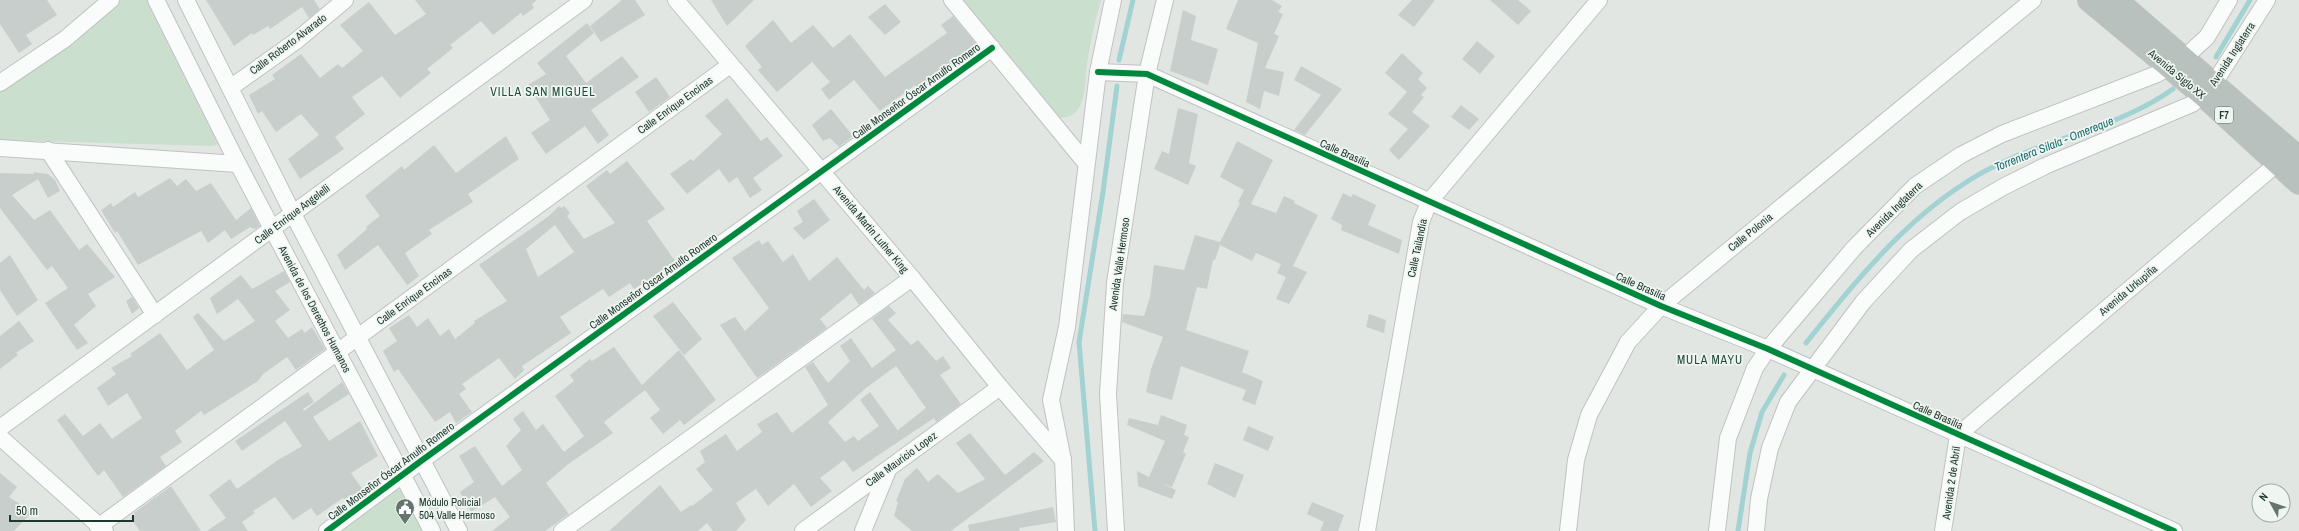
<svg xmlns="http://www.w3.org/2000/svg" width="2299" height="531" viewBox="0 0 2299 531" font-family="'Archivo Narrow',sans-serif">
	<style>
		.green { fill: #cadfce }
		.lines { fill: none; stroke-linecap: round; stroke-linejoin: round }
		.stream { stroke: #a3d2d3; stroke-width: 5 }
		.building { fill: #c8cecb; fill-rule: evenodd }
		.minor-casing { stroke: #bec3c0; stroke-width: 18 }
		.highway-casing { stroke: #bcc3bf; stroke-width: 24 }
		.minor { stroke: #fafbfb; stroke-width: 16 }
		.highway { stroke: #b9c1be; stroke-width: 22 }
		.cycleway-casing { stroke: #eff6f1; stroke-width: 8 }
		.cycleway { stroke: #00873e; stroke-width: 6 }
		.labels { text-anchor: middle; stroke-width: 3.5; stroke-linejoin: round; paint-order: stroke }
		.shield { fill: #eff6f1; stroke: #5f7169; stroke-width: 1 }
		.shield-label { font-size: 10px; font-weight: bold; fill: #21382f }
		.street-label { font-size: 11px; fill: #21382f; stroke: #eff6f1 }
		.poi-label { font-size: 11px; fill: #21382f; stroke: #eff6f1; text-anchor: start }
		.neighbourhood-label { font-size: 12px; letter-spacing: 1px; fill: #1e4939; stroke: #eff6f1 }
		.water-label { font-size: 12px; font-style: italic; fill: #1e6d70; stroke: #eff6f1 }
	</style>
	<rect width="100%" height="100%" fill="#e1e6e3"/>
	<g class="green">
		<polygon points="106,0 156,0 224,143 212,146 0,140 0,76"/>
		<path d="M956,0H1101C1095,21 1090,42 1087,64C1085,77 1086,94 1080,106C1075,117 1065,119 1054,117Z"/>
		<polygon points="395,490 401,490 407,494 425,531 340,531"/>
	</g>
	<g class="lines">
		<g class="stream">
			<polyline points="2216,57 2250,0"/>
			<polyline points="1119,60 1133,0"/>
			<path d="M1806,343C1864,271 1924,195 2012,158C2065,135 2126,123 2173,89"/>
			<polyline points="1095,531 1079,342 1103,192 1117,86"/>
			<polyline points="1738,531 1750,453 1762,412 1784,375"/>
		</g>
	</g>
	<g class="building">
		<polygon points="0,0 47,0 57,15 26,35 32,44 19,53 0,24"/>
		<polygon points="206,0 314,0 320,9 309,18 302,7 270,29 268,26 253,35 252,33 234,46"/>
		<polygon points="415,0 537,0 532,4 534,8 523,16 521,13 493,35 481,21 450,45 453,48 427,69 431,73 400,98 382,76 352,97 365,114 335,137 344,149 300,179 288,159 319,135 301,114 276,132 262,111 258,114 249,95 275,79 272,75 301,54 320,78 338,64 342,68 363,51 340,25 369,2 395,35 426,14"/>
		<polygon points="622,0 635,0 645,15 601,42 590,26"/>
		<polygon points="711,0 754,0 727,26"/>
		<polygon points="1238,0 1272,0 1282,6 1278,12 1283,14 1274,34 1279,36 1265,68 1284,72 1279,96 1264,91 1260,109 1246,102 1258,43 1226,29"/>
		<polygon points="1412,0 1435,0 1414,27 1398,15"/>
		<polygon points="1490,0 1518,0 1531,11 1518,25"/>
		<polygon points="885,4 901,22 885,35 868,17"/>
		<polygon points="1183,10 1196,16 1191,40 1218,49 1208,85 1170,71"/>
		<polygon points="953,16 978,46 918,89 915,85 880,111 854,80 829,100 821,89 830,82 812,62 777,92 758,70 762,67 745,46 773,20 791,43 813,25 833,48 850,34 885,77 947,33 941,25"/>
		<polygon points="587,23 594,33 566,56 586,83 622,56 639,77 591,110 609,135 598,144 585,126 546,154 531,133 550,120 528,85 546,74 537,63"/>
		<polygon points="1477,41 1495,56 1480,74 1462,59"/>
		<polygon points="1402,53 1423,73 1418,79 1427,88 1421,95 1424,97 1412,112 1430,126 1399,160 1389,150 1408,129 1388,114 1407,92 1385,73"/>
		<polygon points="1301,66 1342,89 1305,135 1294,130 1321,95 1294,80"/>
		<polygon points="656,77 670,97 649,112 635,92"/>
		<polygon points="727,98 761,141 767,137 783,156 753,178 762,190 750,198 737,177 729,183 719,169 687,194 670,174 691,159 693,161 722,134 705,116"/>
		<polygon points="1461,105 1479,119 1469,130 1451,117"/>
		<polygon points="1178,108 1198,114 1189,163 1196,166 1188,185 1154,169 1162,151 1169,154"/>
		<polygon points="831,109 853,136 839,147 830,138 823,141 812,125"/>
		<polygon points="506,136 519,159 468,194 473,202 429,230 432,234 405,253 419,276 407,285 378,245 345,270 337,255 367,229 366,227 380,216 365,196 402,166 404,170 434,145 456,173"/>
		<polygon points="1237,141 1273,160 1251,204 1276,213 1284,196 1295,201 1294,203 1318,215 1293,266 1307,272 1289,304 1276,299 1286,277 1277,273 1281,264 1256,253 1252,261 1220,245 1215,260 1213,260 1207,289 1197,287 1186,330 1249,351 1242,372 1263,381 1255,405 1242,400 1246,390 1181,366 1172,400 1146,392 1151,369 1163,337 1122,322 1123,314 1144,316 1150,297 1154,265 1184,270 1195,235 1220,242 1240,203 1238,202 1244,190 1220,177"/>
		<path d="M627,161L665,209L647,221L675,261L634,289L630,283L609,297L603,289L560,317L571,333L522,366L524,370L515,379L499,358L462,384L466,389L459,394L472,412L456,423L450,412L435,422L398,369L394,372L383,351L397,341L389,328L409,315L417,327L428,318L440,336L449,329L455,339L475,323L474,321L507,301L479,265L549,216L559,206L561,208L564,206L570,213L567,216L584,239L615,223L586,186L607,170L610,174ZM555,225L574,252L538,277L526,249Z"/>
		<polygon points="33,172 48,174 55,180 60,191 48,198 38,179 12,195 34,220 50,210 79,250 87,244 115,277 88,294 96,306 74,325 88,343 77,350 45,303 68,288 52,266 47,270 0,208 0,173 34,174"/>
		<polygon points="170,178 177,186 186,179 196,191 211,183 236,220 251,208 260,226 255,229 250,227 231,239 225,230 208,243 201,231 138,265 117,231 115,233 101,210 111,203 113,207 135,192 138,197"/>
		<polygon points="1343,193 1351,197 1353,194 1376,205 1368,225 1402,240 1399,254 1341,230 1342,225 1331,219"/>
		<polygon points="814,199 830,220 804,240 793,228 803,222 797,211"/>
		<polygon points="759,240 762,245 768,241 783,262 793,254 809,281 837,257 864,290 868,286 875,293 859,305 851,293 820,319 827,328 757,378 720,325 735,317 745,331 769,308 732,258"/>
		<polygon points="10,255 38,300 17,316 0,290 0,263"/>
		<polygon points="284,271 290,282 275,291 290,310 275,321 288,338 302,329 305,333 312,327 325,349 296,370 287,357 263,374 258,381 204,415 201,411 175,431 182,442 160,457 166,466 123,497 104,470 98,476 57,420 65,414 83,436 100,423 112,439 142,418 127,393 108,406 97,388 116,374 111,368 132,356 130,354 160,333 187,370 214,350 193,317 198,313 224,341 255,321 238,299 217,314 210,298 241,275 252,289"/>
		<polygon points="132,297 139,308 132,314 126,301"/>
		<polygon points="673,302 702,339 684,355 653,316"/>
		<path d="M889,306L896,313L888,320L911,345L918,340L936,361L943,356L951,368L940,375L961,404L936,422L934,418L853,472L844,460L820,478L832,491L811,507L794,484L768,506L756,489L736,503L746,520L736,531H713L707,523L698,531H609L660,485L681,512L691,505L692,506L713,490L696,469L705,462L700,451L726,434L737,451L762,432L757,424L777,412L792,433L828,405L805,367L813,362L828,383L850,361L840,346L851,338L872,368L896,350L872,319ZM896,366L926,408L898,430L899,432L870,392L860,400L879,426L858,441L854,436L845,442L828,422L866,388Z"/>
		<polygon points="1369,314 1386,320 1384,333 1366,327"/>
		<polygon points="19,321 34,341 16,353 18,355 0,369 0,336"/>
		<polygon points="614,347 642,385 679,350 716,400 684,425 680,420 663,434 650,418 660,410 645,390 604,422 613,433 567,465 546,483 569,514 545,531 492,531 510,517 495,497 471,512 460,492 474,482 459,456 475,446 502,486 522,470 506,446 521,430 513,419 523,411 536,430 543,424 564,452 584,436 555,396 574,381 570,375 590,359 592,361"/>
		<polygon points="342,382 349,394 313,417 329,441 360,421 378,456 351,473 363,490 345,500 343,498 317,516 311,508 293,520 275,497 253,511 255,513 242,522 248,531 207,531 226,518 209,495 230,479 237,489 278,460 302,446 285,421 242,451 235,441 308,392 314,402 303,409 304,411"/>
		<polygon points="1161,415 1187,425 1184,435 1189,437 1183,452 1186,454 1172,487 1161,483 1176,490 1172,499 1138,486 1137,471 1149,477 1165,441 1127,425 1129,418 1158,425"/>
		<polygon points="1248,426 1274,437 1268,451 1243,440"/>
		<polygon points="970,433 1005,475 1034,452 1044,461 951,531 912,531 894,516 898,502 896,501 905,479 917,468 928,482 938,474 958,493 985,479 956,443"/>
		<polygon points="1215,463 1244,475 1235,498 1207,484"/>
		<polygon points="0,473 17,487 9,497 32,512 14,531 0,531"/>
		<polygon points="171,486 201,531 140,531 131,518 135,515 134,513"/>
		<polygon points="1312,502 1344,515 1338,531 1320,531 1324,522 1307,514"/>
		<polygon points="1053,507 1056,522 1019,528 1020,531 969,531 968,525"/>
	</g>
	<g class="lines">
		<g class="minor-casing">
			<g id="minor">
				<polyline points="156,0 238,164 432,531"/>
				<polyline points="186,0 292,212 459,531"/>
				<polyline points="676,0 912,278 1000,387 1063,460"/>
				<polyline points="952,0 1085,162"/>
				<polyline points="1098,72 1147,74 1661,306 1768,349 2174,531"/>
				<polyline points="0,83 65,39 111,0"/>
				<polyline points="230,88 296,41 345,0"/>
				<polyline points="0,148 238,164"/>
				<polyline points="48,150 155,315"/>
				<polyline points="0,428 584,0"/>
				<polyline points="1958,435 2286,156"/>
				<polyline points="0,437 105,531"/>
				<polyline points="98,527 730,65"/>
				<polyline points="327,531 421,461 992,48"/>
				<polyline points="562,531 912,278"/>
				<polyline points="803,531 1000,387"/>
				<polyline points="863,531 888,470"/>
				<polyline points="1066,531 1063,460 1051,400 1067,327 1098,72 1113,0"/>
				<polyline points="1116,531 1108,394 1115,283 1147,74 1165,0"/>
				<polyline points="1367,531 1421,222 1429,202 1599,0"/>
				<polyline points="1568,531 1576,460 1589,415 1628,342 1661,306 2033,0"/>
				<polyline points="1717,531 1728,438 1755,368 1768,349 1854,248 1915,186 1961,155 2002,134 2157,74 2183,59 2207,37 2229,0"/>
				<polyline points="1756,531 1759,499 1770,448 1788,402 1863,302 1911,250 1960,212 2003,187 2045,166 2192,104 2213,85 2267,0"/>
				<polyline points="1943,531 1958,435"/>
			</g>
		</g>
		<g class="highway-casing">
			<g id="highway">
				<polyline points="2089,0 2203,95 2299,183"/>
				<polyline points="2116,0 2299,158"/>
			</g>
		</g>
		<use href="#minor" class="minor"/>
		<use href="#highway" class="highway"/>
		<g class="cycleway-casing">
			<g id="cycleway">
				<polyline points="1098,72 1147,74 1661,306 1768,349 2174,531"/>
				<polyline points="327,531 421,461 992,48"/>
			</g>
		</g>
		<use href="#cycleway" class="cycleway"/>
	</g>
	<defs>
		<g id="civic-pin" transform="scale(1)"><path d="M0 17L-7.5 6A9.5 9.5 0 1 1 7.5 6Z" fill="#64756e" stroke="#eff6f1"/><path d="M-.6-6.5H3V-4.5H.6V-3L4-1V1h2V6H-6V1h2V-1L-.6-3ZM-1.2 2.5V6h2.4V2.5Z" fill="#fff"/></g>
	</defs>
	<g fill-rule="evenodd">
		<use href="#civic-pin" x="405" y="508"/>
	</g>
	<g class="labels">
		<rect class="shield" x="2215" y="107" width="18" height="16" rx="3"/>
		<g class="shield-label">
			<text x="2224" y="119">F7</text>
		</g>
		<g class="street-label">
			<text transform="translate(288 44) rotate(-37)" y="4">Calle Roberto Alvarado</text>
			<text transform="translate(2232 54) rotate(-57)" y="4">Avenida Inglaterra</text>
			<text transform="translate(2177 74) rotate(40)" y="4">Avenida Siglo XX</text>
			<text transform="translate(916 91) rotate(-36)" y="4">Calle Monseñor Óscar Arnulfo Romero</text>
			<text transform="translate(675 105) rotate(-36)" y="4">Calle Enrique Encinas</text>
			<text transform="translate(1345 153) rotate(24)" y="4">Calle Brasilia</text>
			<text transform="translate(1894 209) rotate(-44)" y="4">Avenida Inglaterra</text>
			<text transform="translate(292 214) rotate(-37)" y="4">Calle Enrique Angelelli</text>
			<text transform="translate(871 229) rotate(50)" y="4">Avenida Martin Luther King</text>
			<text transform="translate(1750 232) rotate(-39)" y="4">Calle Polonia</text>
			<text transform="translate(1417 248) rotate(-78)" y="4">Calle Tailandia</text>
			<text transform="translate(1119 264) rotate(-82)" y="4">Avenida Valle Hermoso</text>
			<text transform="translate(653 281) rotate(-36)" y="4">Calle Monseñor Óscar Arnulfo Romero</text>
			<text transform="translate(1641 286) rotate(24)" y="4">Calle Brasilia</text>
			<text transform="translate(2128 290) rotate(-40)" y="4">Avenida Urkupiña</text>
			<text transform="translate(414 296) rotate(-36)" y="4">Calle Enrique Encinas</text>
			<text transform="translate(315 309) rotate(62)" y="4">Avenida de los Derechos Humanos</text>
			<text transform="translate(1938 415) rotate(24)" y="4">Calle Brasilia</text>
			<text transform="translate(901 459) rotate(-36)" y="4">Calle Mauricio Lopez</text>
			<text transform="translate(391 471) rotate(-37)" y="4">Calle Monseñor Óscar Arnulfo Romero</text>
			<text transform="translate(1951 483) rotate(-82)" y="4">Avenida 2 de Abril</text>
		</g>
		<g class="poi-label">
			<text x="419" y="506">Módulo Policial<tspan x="419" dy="13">504 Valle Hermoso</tspan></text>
		</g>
		<g class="neighbourhood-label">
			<text x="543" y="96">VILLA SAN MIGUEL</text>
			<text x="1710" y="364">MULA MAYU</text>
		</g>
		<g class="water-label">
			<text transform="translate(2054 144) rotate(-22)" y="4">Torrentera Silala - Omereque</text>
		</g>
	</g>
	<g transform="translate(2271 503) rotate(310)"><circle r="19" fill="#eff6f1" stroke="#9daaa3"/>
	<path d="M0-3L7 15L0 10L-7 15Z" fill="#64756e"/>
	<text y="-6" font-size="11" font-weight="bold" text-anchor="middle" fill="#21382f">N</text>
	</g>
	<path d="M10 515v6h123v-6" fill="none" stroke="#21382f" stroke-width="2"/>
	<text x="16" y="515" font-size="12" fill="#21382f" stroke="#eff6f1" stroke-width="3" paint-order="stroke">50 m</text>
</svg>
